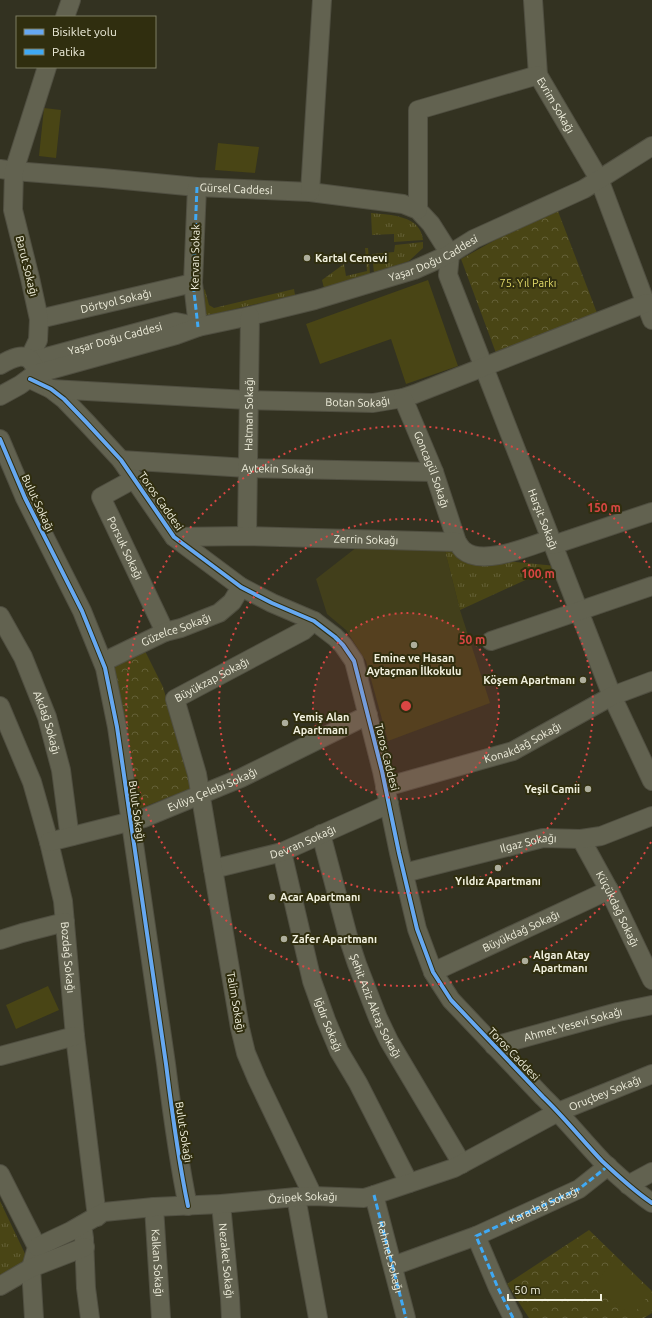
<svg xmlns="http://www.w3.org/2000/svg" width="652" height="1318" viewBox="0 0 652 1318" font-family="Ubuntu,sans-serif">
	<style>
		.built { fill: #423f1b }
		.grass { fill: url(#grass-tufts) }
		.park { fill: url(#park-crowns) }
		.pitch { fill: #494515 }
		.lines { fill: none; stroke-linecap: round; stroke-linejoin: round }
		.minor-casing { stroke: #504f41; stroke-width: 20 }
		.minor { stroke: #626250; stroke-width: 18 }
		.quiet { stroke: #3fa9f5; stroke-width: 3; stroke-dasharray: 6 3; stroke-linecap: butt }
		.cycleway-casing { stroke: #302e0f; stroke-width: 6 }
		.cycleway { stroke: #66a8f1; stroke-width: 4 }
		.ring { fill: none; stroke: #da4643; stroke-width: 2; stroke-dasharray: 2 4 }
		.poi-dot { fill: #aeae9c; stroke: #302e0f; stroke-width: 1.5 }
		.labels { text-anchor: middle; stroke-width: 4; stroke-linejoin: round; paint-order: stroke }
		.street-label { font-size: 11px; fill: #f1f0de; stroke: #302e0f }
		.poi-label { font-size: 11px; font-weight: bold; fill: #f1f0de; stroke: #302e0f; text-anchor: start }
		.park-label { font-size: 11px; fill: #e3db6a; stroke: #302e0f }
		.centre { fill: #da4643; stroke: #302e0f; stroke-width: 2 }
		.ring-label { font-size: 12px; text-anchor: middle; font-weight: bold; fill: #da4643; stroke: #302e0f; stroke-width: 4; stroke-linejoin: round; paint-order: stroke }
	</style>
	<defs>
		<pattern id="grass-tufts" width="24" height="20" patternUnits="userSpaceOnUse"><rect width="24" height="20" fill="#494515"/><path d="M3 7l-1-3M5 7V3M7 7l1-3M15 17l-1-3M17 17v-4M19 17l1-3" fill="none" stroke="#646037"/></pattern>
		<pattern id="park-crowns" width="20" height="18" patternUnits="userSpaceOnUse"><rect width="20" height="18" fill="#494515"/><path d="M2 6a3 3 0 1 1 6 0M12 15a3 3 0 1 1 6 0" fill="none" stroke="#646037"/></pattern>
	</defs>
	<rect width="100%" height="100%" fill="#333221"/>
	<polygon class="built" points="357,547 444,547 460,610 490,703 388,741 366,661 346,630 327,614 316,579"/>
	<g class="grass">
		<path d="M371,213C390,215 421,215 423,240L394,242V234L372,235Z"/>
		<polygon points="423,242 423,248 409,261 374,273 372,254 394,252 395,245"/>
		<polygon points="365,248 368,248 370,274 324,288 322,280 344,264 346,276 367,271"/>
		<polygon points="204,289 205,290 209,305 214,308 294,289 295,295 205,316"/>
		<polygon points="444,547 484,559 556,566 460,610"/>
		<polygon points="0,1201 28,1260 0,1277"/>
	</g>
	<g class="park">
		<polygon points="556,206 597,313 496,353 461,259"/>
		<polygon points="144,649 163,687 192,788 136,810 111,665"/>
		<polygon points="589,1230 652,1291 652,1313 644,1318 529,1318 507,1284"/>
	</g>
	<g class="pitch">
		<polygon points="44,108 61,110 56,158 39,156"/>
		<polygon points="218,143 259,147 255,173 215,170"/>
		<polygon points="428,280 458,366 406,384 391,339 320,364 306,324"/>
		<polygon points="48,986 59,1010 16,1029 6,1005"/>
		<polygon points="611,1262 651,1292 632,1316 594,1287"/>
	</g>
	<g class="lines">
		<g class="minor-casing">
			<g id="minor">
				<polyline points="533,0 538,75"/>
				<polyline points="65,17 71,0"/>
				<path id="s1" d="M0,169L14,171L103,178L197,187L310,192L403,204L418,210L431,224L450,254"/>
				<polyline points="197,187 193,283 198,327"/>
				<polyline points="310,192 322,0"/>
				<path id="s2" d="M418,210V110L538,75L599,179L652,320"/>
				<path id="s3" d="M450,254L448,275L612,696L652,781"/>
				<path id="s4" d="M39,319L193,283"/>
				<polyline points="29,359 38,340 39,319 30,278 13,210 14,171 47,67"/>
				<path id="s5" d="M32,361L176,322L196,326"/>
				<path d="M0,365C12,358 28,349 35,368"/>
				<path d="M30,379L51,389L64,399L87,423L121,460L174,537L241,587L272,603L314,621L335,637L343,645L354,661L382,771L399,853L417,929L433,972L451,1000L543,1097C564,1117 582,1140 602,1161C618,1176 634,1191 652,1203"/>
				<path id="s6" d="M51,389L248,400L373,403L403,398L415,394L646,303"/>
				<path id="s7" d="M0,396L20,385L35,374L176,335L198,327L250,316L315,300L414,270L450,254L474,239L584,189L652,146"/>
				<path id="s8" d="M403,398L434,472L457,542"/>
				<path d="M0,439L25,498L82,611L105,668L117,727L166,1064C172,1112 178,1159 188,1206"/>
				<path id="s9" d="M121,460L247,468L434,472"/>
				<path id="s10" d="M134,479L101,497L165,632"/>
				<path id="s11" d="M247,536L250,316"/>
				<path id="s12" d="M174,537L247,536L457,542C459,545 461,548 463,550C482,567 530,546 551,539"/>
				<polyline points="553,545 652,512"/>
				<path id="s13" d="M0,616L23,657L47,717L61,770L69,831L72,836"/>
				<polyline points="491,641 652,586"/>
				<path id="s14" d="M103,662L165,632L181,628L219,613L232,602L241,587"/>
				<path id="s15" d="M0,706L32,782L49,842L63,901L75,1036L97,1217"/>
				<path id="s16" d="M385,787L513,751L612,696L652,681"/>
				<path id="s17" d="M321,834L349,940L357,964L378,1018L389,1041L462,1164"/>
				<path id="s18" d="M581,839L609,890L652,980"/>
				<path id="s19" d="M49,842L144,818L241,778L368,715"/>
				<path id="s20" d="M282,852L312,981L326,1020L339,1051L358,1083L409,1183"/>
				<path id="s21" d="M213,869L282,852L389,804"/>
				<path id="s22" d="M404,873L543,838L581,839L601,836L652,816"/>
				<polyline points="0,940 22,933 65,922"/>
				<path id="s23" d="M433,972L609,890"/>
				<path id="s24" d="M494,1046L618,1012L652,1005"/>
				<polyline points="0,1056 75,1036"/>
				<polyline points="0,1174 37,1247 31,1268 34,1318"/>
				<polyline points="628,1185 652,1172"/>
				<polyline points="374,1195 406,1318"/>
				<path id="s25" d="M313,1196L257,1079L246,1053L240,1028L197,774L175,699L303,631L314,621"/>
				<polyline points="296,1197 318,1318"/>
				<path id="s26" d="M221,1204L230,1298L231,1318"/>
				<path id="s27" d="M154,1207L161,1318"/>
				<polyline points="82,1225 84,1238 86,1288 90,1318"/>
				<polyline points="476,1236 498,1288 513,1318"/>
				<path id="s28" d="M37,1247L71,1231L104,1212L154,1207L221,1204L296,1197L313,1196L364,1198L374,1195L454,1168L558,1112L652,1074"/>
				<path id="s29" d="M393,1266L476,1236L579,1189L608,1166"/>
				<polyline points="0,1286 31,1268 85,1247"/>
			</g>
		</g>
		<use href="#minor" class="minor"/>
		<g class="quiet">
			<polyline points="197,187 193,283 198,327"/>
			<path id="s30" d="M374,1195L406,1318"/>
			<polyline points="513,1318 498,1288 476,1236 579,1189 608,1166"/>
		</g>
		<g class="cycleway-casing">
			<g id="cycleway">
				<path d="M30,379L51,389L64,399L87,423L121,460L174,537L241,587L272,603L314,621L335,637L343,645L354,661L382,771L399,853L417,929L433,972L451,1000L543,1097C564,1117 582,1140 602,1161C618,1176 634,1191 652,1203"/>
				<path d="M0,439L25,498L82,611L105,668L117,727L166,1064C172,1112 178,1159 188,1206"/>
			</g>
		</g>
		<use href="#cycleway" class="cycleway"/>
	</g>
	<circle cx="406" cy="706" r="93" fill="#da4643" fill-opacity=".12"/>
	<g class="ring">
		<circle cx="406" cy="706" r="93"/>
		<circle cx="406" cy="706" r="187"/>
		<path d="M651 842A280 280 0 1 1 651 570"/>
	</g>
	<g class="poi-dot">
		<circle cx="307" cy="258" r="4"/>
		<circle cx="414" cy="645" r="4"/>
		<circle cx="583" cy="680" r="4"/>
		<circle cx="285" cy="723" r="4"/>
		<circle cx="588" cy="789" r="4"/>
		<circle cx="498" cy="868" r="4"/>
		<circle cx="272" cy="897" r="4"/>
		<circle cx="284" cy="939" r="4"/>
		<circle cx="525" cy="961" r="4"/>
	</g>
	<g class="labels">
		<g class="street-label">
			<text dy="4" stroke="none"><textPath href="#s2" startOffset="260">Evrim Sokağı</textPath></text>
			<text dy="4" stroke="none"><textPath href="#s1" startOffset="237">Gürsel Caddesi</textPath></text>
			<text transform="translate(195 257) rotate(-89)" y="4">Kervan Sokak</text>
			<text dy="4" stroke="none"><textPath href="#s7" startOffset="457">Yaşar Doğu Caddesi</textPath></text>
			<text transform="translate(27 266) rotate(76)" y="4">Barut Sokağı</text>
			<text dy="4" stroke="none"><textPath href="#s4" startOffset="79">Dörtyol Sokağı</textPath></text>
			<text dy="4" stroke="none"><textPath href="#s5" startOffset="86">Yaşar Doğu Caddesi</textPath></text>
			<text dy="4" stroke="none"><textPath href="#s6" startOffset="307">Botan Sokağı</textPath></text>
			<text dy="4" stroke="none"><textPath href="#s11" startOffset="122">Hatman Sokağı</textPath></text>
			<text dy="4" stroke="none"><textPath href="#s9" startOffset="157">Aytekin Sokağı</textPath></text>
			<text dy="4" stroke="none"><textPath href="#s8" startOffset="77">Goncagül Sokağı</textPath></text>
			<text transform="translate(161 501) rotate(55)" y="4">Toros Caddesi</text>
			<text transform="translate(38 503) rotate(65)" y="4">Bulut Sokağı</text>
			<text dy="4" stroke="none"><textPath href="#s3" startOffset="283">Harşit Sokağı</textPath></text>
			<text dy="4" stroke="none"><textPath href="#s12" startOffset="192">Zerrin Sokağı</textPath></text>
			<text dy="4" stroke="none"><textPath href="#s10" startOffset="94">Porsuk Sokağı</textPath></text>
			<text dy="4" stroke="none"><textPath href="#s14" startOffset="80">Güzelce Sokağı</textPath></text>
			<text dy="4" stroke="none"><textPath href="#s25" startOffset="561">Büyükzap Sokağı</textPath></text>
			<text dy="4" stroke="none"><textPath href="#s13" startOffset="117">Akdağ Sokağı</textPath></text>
			<text dy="4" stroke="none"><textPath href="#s16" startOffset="145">Konakdağ Sokağı</textPath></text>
			<text transform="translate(387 757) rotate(76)" y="4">Toros Caddesi</text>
			<text dy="4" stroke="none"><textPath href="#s19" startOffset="172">Evliya Çelebi Sokağı</textPath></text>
			<text transform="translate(137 811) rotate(82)" y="4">Bulut Sokağı</text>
			<text dy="4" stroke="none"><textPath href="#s21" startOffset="94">Devran Sokağı</textPath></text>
			<text dy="4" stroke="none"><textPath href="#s22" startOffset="128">Ilgaz Sokağı</textPath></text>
			<text dy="4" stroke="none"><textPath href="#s18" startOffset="79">Küçükdağ Sokağı</textPath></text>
			<text dy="4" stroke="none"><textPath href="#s23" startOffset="97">Büyükdağ Sokağı</textPath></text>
			<text dy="4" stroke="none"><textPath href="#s15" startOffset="262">Bozdağ Sokağı</textPath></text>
			<text transform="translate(236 1002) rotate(80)" y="4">Talim Sokağı</text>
			<text dy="4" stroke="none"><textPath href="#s17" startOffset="181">Şehit Aziz Aktaş Sokağı</textPath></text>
			<text dy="4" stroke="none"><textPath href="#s20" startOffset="179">Iğdır Sokağı</textPath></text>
			<text dy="4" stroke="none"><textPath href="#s24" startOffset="82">Ahmet Yesevi Sokağı</textPath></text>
			<text transform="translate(514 1054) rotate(46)" y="4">Toros Caddesi</text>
			<text dy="4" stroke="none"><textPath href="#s28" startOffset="600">Oruçbey Sokağı</textPath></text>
			<text transform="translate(184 1132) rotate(81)" y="4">Bulut Sokağı</text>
			<text dy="4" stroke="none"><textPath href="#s28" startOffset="275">Özipek Sokağı</textPath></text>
			<text dy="4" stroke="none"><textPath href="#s29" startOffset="163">Karadağ Sokağı</textPath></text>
			<text dy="4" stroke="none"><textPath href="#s30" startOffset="64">Rahmet Sokağı</textPath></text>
			<text dy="4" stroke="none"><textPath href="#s26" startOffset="57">Nezaket Sokağı</textPath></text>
			<text dy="4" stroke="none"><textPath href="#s27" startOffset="56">Kalkan Sokağı</textPath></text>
		</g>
		<g class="poi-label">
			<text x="315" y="262">Kartal Cemevi</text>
			<text x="414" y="662" text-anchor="middle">Emine ve Hasan<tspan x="414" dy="13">Aytaçman İlkokulu</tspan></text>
			<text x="575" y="684" text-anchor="end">Köşem Apartmanı</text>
			<text x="293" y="721">Yemiş Alan<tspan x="293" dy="13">Apartmanı</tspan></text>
			<text x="580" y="793" text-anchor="end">Yeşil Camii</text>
			<text x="498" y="885" text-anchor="middle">Yıldız Apartmanı</text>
			<text x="280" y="901">Acar Apartmanı</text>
			<text x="292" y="943">Zafer Apartmanı</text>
			<text x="533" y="959">Algan Atay<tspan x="533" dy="13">Apartmanı</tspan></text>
		</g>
		<g class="park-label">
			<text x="528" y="287">75. Yıl Parkı</text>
		</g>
	</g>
	<circle cx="406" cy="706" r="6" class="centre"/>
	<g class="ring-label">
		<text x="604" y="512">150 m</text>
		<text x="538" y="578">100 m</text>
		<text x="472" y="644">50 m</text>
	</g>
	<rect x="16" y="16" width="140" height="52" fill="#302e0f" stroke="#7d7c62"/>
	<rect x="24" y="29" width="20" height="6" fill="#66a8f1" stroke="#7d7c62"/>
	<text x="52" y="36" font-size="12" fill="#f1f0de">Bisiklet yolu</text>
	<rect x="24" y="49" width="20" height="6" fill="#3fa9f5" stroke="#7d7c62"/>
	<text x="52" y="56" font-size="12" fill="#f1f0de">Patika</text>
	<path d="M508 1294v6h93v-6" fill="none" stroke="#f1f0de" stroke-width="2"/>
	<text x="514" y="1294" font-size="12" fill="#f1f0de" stroke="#302e0f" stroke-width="3" paint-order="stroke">50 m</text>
</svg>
